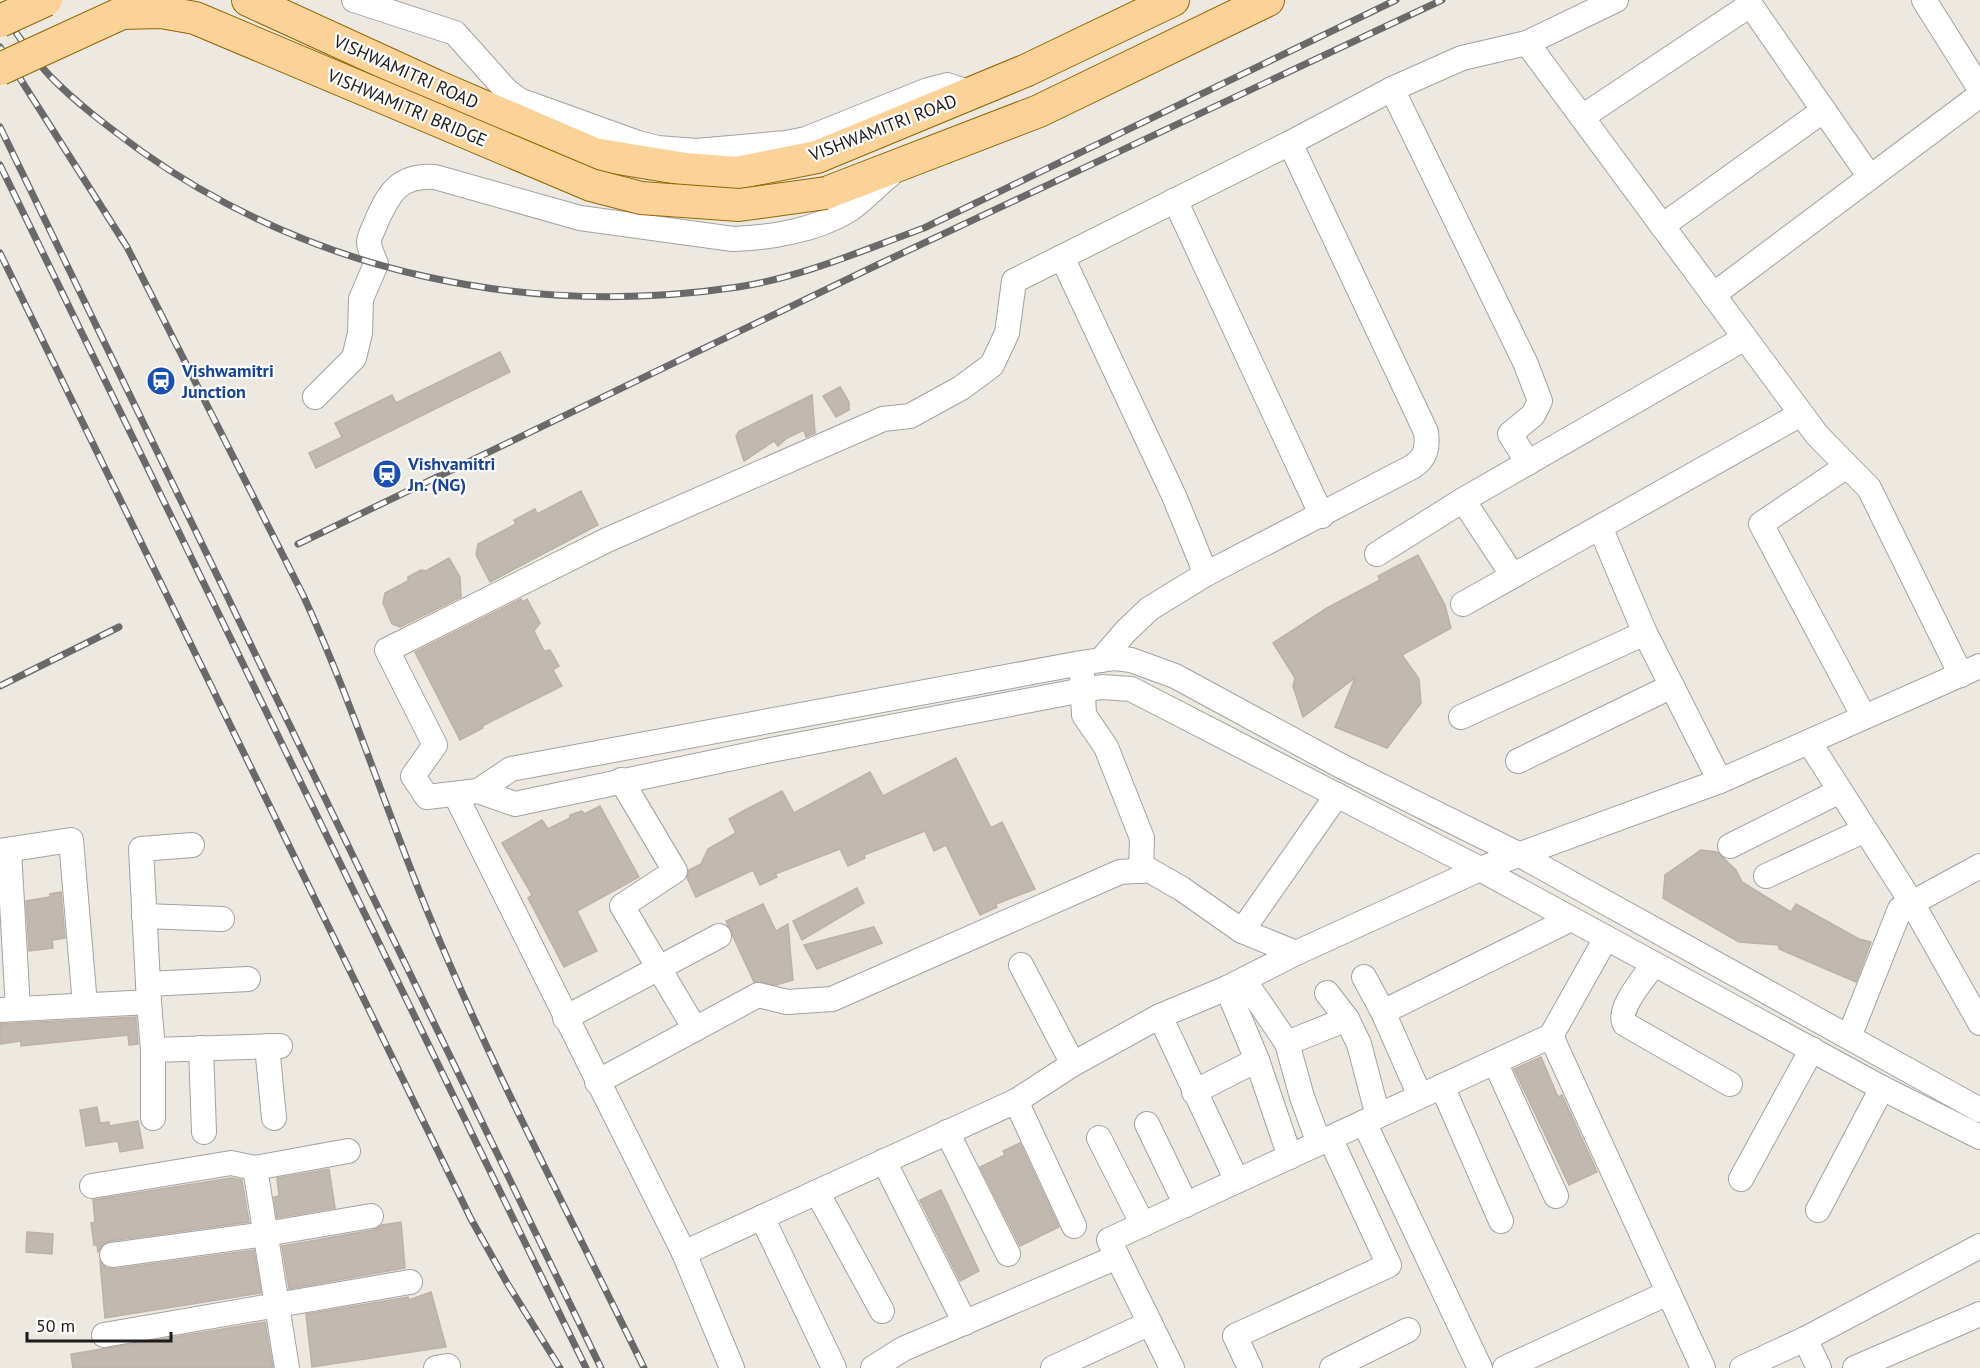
<svg xmlns="http://www.w3.org/2000/svg" width="1980" height="1368" viewBox="0 0 1980 1368" font-family="'PT Sans',sans-serif">
	<style>
		.building { fill: #c1b8b0; stroke: #beb0a4; stroke-width: 1.5 }
		.lines { fill: none; stroke-linecap: round; stroke-linejoin: round }
		.minor-casing { stroke: #a2a2a2; stroke-width: 26 }
		.major-casing { stroke: #926601; stroke-width: 34 }
		.minor { stroke: #fff; stroke-width: 24 }
		.major { stroke: #fbd398; stroke-width: 32 }
		.rail-casing { stroke: #696969; stroke-width: 7 }
		.rail { stroke: #fff; stroke-width: 4.5; stroke-dasharray: 14; stroke-linecap: butt }
		.major-bridge-casing { stroke: #926601; stroke-width: 34; stroke-linecap: butt }
		.major-bridge { stroke: #fbd398; stroke-width: 32 }
		.labels { text-anchor: middle; stroke-width: 4.5; stroke-linejoin: round; paint-order: stroke }
		.street-label { font-size: 18px; fill: #1b1b1b; stroke: #fff }
		.transit-label { font-size: 18px; font-weight: bold; fill: #164399; stroke: #fff; text-anchor: start }
	</style>
	<rect width="100%" height="100%" fill="#ede9e1"/>
	<g class="building">
		<polygon points="500,352 510,372 316,468 309,453 342,437 335,423 392,395 396,403"/>
		<polygon points="840,387 849,402 849,410 836,417 823,396"/>
		<polygon points="812,395 815,433 806,437 804,430 787,438 778,446 774,441 744,461 736,436 739,431"/>
		<polygon points="581,491 598,525 490,582 476,555 478,544 516,524 514,520 535,509 537,514"/>
		<polygon points="1418,555 1445,605 1451,628 1402,655 1419,679 1421,703 1387,748 1335,727 1355,678 1303,717 1293,686 1295,678 1273,643 1327,608 1380,580 1378,576"/>
		<polygon points="449,558 460,577 461,597 400,627 392,624 383,603 385,593 408,581 408,577 421,570 426,571"/>
		<polygon points="521,599 523,602 527,599 540,623 534,631 544,651 550,650 559,666 553,670 562,686 482,726 483,728 460,740 415,652"/>
		<polygon points="956,758 991,828 1002,822 1035,889 996,904 997,907 980,915 946,845 934,851 925,831 864,855 865,858 848,866 840,849 775,874 777,877 760,885 753,870 696,897 687,878 689,870 701,864 708,849 736,833 729,819 745,810 782,791 794,813 870,772 883,796"/>
		<polygon points="600,806 639,877 577,911 597,951 564,967 528,898 532,895 502,843 542,820 548,829 570,818 570,815 582,811 584,814"/>
		<polygon points="1701,850 1717,852 1736,870 1742,882 1791,912 1796,904 1859,939 1871,942 1856,982 1779,949 1779,945 1739,942 1663,898 1665,875"/>
		<polygon points="857,888 864,903 802,940 793,921"/>
		<polygon points="61,892 65,938 52,940 53,948 29,951 26,901 50,897 50,894"/>
		<polygon points="763,904 776,931 788,924 790,947 788,949 790,948 793,980 776,985 754,982 726,921"/>
		<polygon points="874,927 882,943 817,969 804,945"/>
		<polygon points="136,1017 138,1044 129,1045 128,1035 21,1046 21,1041 0,1044 0,1024"/>
		<polygon points="1541,1057 1558,1097 1562,1095 1597,1172 1569,1185 1514,1069"/>
		<polygon points="97,1107 100,1123 109,1122 109,1126 138,1121 143,1148 120,1152 118,1141 86,1146 80,1110"/>
		<polygon points="1020,1143 1059,1227 1020,1246 980,1167 1005,1155 1003,1151"/>
		<polygon points="329,1169 335,1208 277,1218 274,1197 279,1196 277,1178"/>
		<polygon points="231,1178 242,1180 249,1222 110,1241 103,1244 98,1252 97,1245 94,1245 91,1223 95,1222 93,1200"/>
		<polygon points="941,1190 979,1271 960,1281 920,1200"/>
		<polygon points="401,1222 405,1268 289,1289 282,1246 373,1230 382,1225"/>
		<polygon points="27,1232 53,1234 52,1254 26,1252"/>
		<polygon points="254,1250 261,1293 105,1318 100,1261 106,1268 114,1269"/>
		<polygon points="431,1292 446,1347 312,1367 306,1314 408,1297 409,1300"/>
		<polygon points="265,1322 273,1368 73,1368 71,1354"/>
	</g>
	<g class="lines">
		<g class="minor-casing">
			<g id="minor">
				<polyline points="354,0 455,33 506,90 519,100 638,143 658,148 696,151 786,143 806,139 928,90 947,85 971,93"/>
				<polyline points="1616,0 1527,43 1462,58 1392,89 1290,143 1014,281 1007,333 992,365 961,388 910,416 883,419 607,540 387,650 435,745 413,776 427,797 478,791 511,769 1081,663 1115,658 1131,660 1175,676 1341,766 1520,855 1980,1110"/>
				<polyline points="1747,0 1870,177"/>
				<polyline points="1924,0 1980,89"/>
				<polyline points="1527,43 1817,435 1869,488 1961,675"/>
				<polyline points="1392,89 1525,362 1540,401 1533,415 1510,434 1528,463"/>
				<polyline points="1582,117 1750,5"/>
				<polyline points="1175,200 1322,516"/>
				<polyline points="1662,226 1824,110"/>
				<polyline points="1062,257 1174,496 1206,574"/>
				<polyline points="1713,295 1980,95"/>
				<path d="M315,397L354,358L360,333L361,299L376,264C374,258 369,249 369,242C369,236 375,226 377,220C390,191 400,175 435,177L580,218L733,239C770,238 817,230 849,210C864,200 877,185 891,174"/>
				<polyline points="1847,466 1761,524 1864,717"/>
				<polyline points="1463,500 1513,576"/>
				<polyline points="1600,527 1645,633"/>
				<polyline points="1377,554 1463,500 1745,338"/>
				<polyline points="1463,604 1801,414"/>
				<path d="M1101,660L1126,631L1149,609L1206,574L1412,467C1426,458 1428,448 1426,432L1290,143"/>
				<polyline points="1082,674 1084,715 1106,747 1142,838 1141,871"/>
				<polyline points="1461,717 1645,633 1720,781"/>
				<polyline points="1809,742 1912,903 1980,866"/>
				<polyline points="1518,761 1672,686"/>
				<polyline points="621,780 675,871 622,906 695,1029"/>
				<polyline points="478,791 515,804 771,750 1083,690 1102,687 1131,689 1480,869 1882,1088 1980,1137"/>
				<polyline points="455,794 684,1253 732,1368"/>
				<polyline points="1730,846 1840,791"/>
				<polyline points="9,850 18,1009"/>
				<polyline points="0,851 71,840 85,1005"/>
				<polyline points="1766,876 1865,830"/>
				<polyline points="144,916 222,919"/>
				<polyline points="1242,931 1337,795"/>
				<path d="M1654,964C1645,977 1616,1009 1625,1024L1730,1084"/>
				<polyline points="1021,965 1073,1064"/>
				<polyline points="1364,977 1383,1012"/>
				<polyline points="1244,980 1287,1043 1302,1097 1319,1143"/>
				<polyline points="148,984 248,979"/>
				<polyline points="1227,988 1257,1060 1290,1157"/>
				<polyline points="149,1002 153,1050 153,1118"/>
				<polyline points="0,1010 149,1002 141,849 192,845"/>
				<polyline points="1160,1016 1237,1181"/>
				<polyline points="565,1018 719,936"/>
				<polyline points="1347,1019 1359,1044 1378,1116"/>
				<polyline points="1551,1036 1703,1368"/>
				<polyline points="1849,1037 1900,909 1912,903 1980,1023"/>
				<polyline points="1287,1043 1347,1019 1327,993"/>
				<polyline points="267,1046 274,1118"/>
				<polyline points="201,1048 204,1132"/>
				<polyline points="153,1050 280,1046"/>
				<polyline points="1495,1062 1556,1196"/>
				<polyline points="597,1082 758,995 787,1002 832,999 1120,872 1149,870 1182,889 1242,931 1296,953"/>
				<polyline points="1442,1086 1501,1221"/>
				<polyline points="1194,1092 1257,1060"/>
				<polyline points="1420,1096 1383,1012 1569,920"/>
				<polyline points="1016,1101 1074,1226"/>
				<polyline points="1364,1122 1480,1368"/>
				<polyline points="1147,1124 1186,1205"/>
				<polyline points="947,1132 1008,1254"/>
				<polyline points="1099,1138 1143,1225"/>
				<polyline points="884,1161 965,1323"/>
				<polyline points="255,1168 287,1368"/>
				<polyline points="1741,1179 1812,1049"/>
				<polyline points="92,1186 231,1163 255,1168 348,1151"/>
				<polyline points="817,1192 882,1311"/>
				<polyline points="1818,1210 1882,1088"/>
				<polyline points="762,1217 834,1368"/>
				<polyline points="684,1253 1016,1101 1073,1064 1160,1016 1227,988 1296,953 1480,869 1720,781 1980,666"/>
				<polyline points="112,1255 266,1234 371,1216"/>
				<polyline points="104,1335 410,1282"/>
				<polyline points="1805,1339 1819,1368"/>
				<polyline points="436,1368 448,1366"/>
				<polyline points="873,1368 903,1349 1117,1257"/>
				<polyline points="1053,1368 1150,1323"/>
				<polyline points="1172,1368 1109,1240 1551,1036 1606,938"/>
				<polyline points="1250,1368 1235,1336 1389,1265 1330,1138"/>
				<polyline points="1332,1368 1408,1330"/>
				<polyline points="1505,1368 1668,1293"/>
				<polyline points="1742,1368 1805,1339 1980,1246"/>
				<polyline points="1855,1368 1980,1314"/>
			</g>
		</g>
		<g class="major-casing">
			<g id="major">
				<polyline points="248,0 436,86 594,154 685,169 736,173 817,157 1027,70 1173,0"/>
				<polyline points="826,193 1039,111 1268,0"/>
			</g>
		</g>
		<use href="#minor" class="minor"/>
		<use href="#major" class="major"/>
		<g class="rail-casing">
			<g id="rail">
				<path d="M0,10C16,32 31,56 50,76C77,104 110,128 141,151C315,274 529,318 738,287C803,277 863,250 924,228L1396,0"/>
				<path d="M0,47L127,247L303,595C350,697 384,804 426,908C490,1065 570,1216 644,1368"/>
				<polyline points="0,127 601,1368"/>
				<polyline points="0,165 586,1368"/>
				<polyline points="0,253 471,1219 507,1283 560,1368"/>
				<polyline points="298,544 875,266 1442,0"/>
				<polyline points="0,686 119,627"/>
			</g>
		</g>
		<use href="#rail" class="rail"/>
		<g class="major-bridge-casing">
			<g id="major-bridge">
				<polyline points="0,21 46,0"/>
				<polyline points="0,69 122,13 161,12 195,18 591,185 641,198 739,205 826,193"/>
			</g>
		</g>
		<use href="#major-bridge" class="major-bridge"/>
	</g>
	<defs>
		<g id="station-disc" transform="scale(1.5)"><circle r="9.5" fill="#1a4fb4" stroke="#fff"/><path d="M-3-6H3Q5-6 5-4V2Q5 4 3 4L4.5 6H3L1.5 4h-3L-3 6H-4.5L-3 4Q-5 4-5 2V-4Q-5-6-3-6ZM-3.5-4v3h7v-3ZM-3.5 1v1.5H-2V1ZM2 1v1.5H3.5V1Z" fill="#fff"/></g>
	</defs>
	<g fill-rule="evenodd">
		<use href="#station-disc" x="161" y="381"/>
		<use href="#station-disc" x="387" y="474"/>
	</g>
	<g class="labels">
		<g class="street-label">
			<text transform="translate(406 72) rotate(24)" y="6">VISHWAMITRI ROAD</text>
			<text transform="translate(407 108) rotate(23)" y="6">VISHWAMITRI BRIDGE</text>
			<text transform="translate(883 128) rotate(-21)" y="6">VISHWAMITRI ROAD</text>
		</g>
		<g class="transit-label">
			<text x="182" y="377">Vishwamitri<tspan x="182" dy="21">Junction</tspan></text>
			<text x="408" y="470">Vishvamitri<tspan x="408" dy="21">Jn. (NG)</tspan></text>
		</g>
	</g>
	<path d="M27 1332v9h144v-9" fill="none" stroke="#1b1b1b" stroke-width="3"/>
	<text x="36" y="1332" font-size="18" fill="#1b1b1b" stroke="#ffffff" stroke-width="4.5" paint-order="stroke">50 m</text>
</svg>
